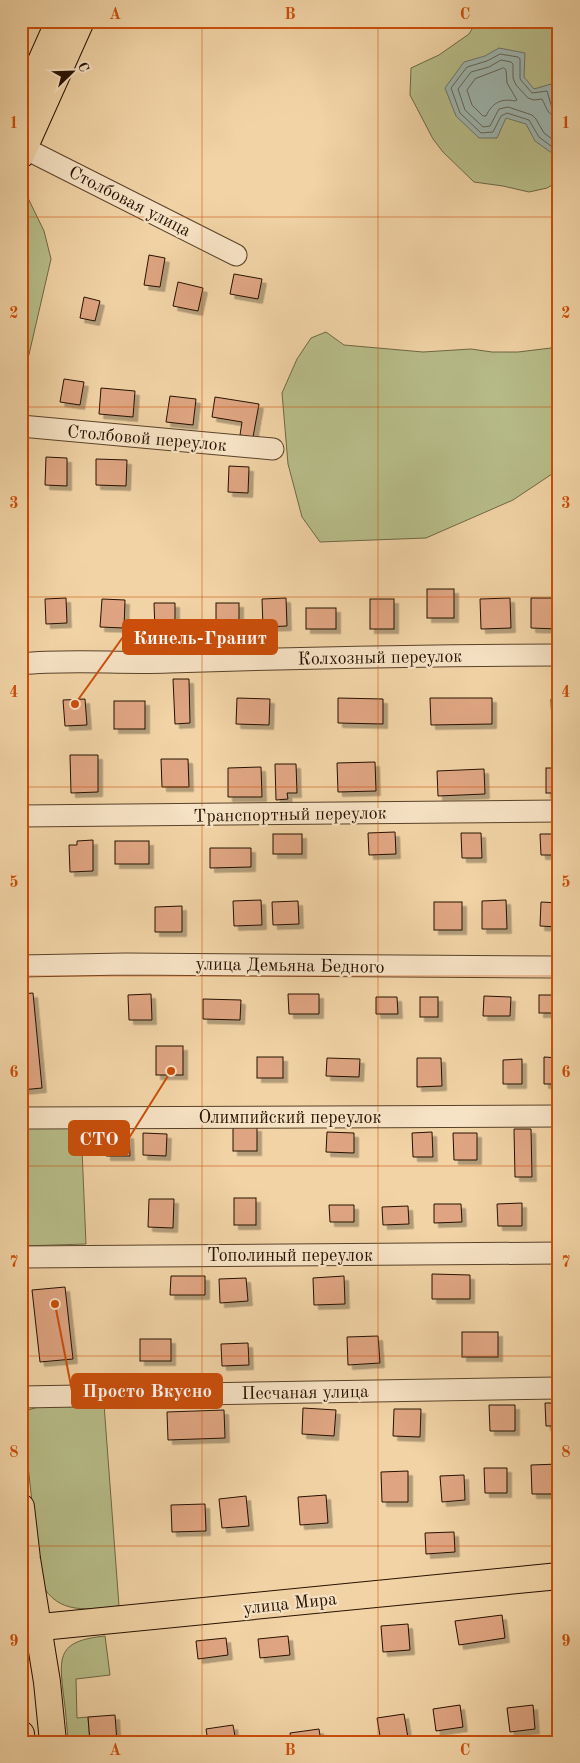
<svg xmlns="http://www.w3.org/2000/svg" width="580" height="1763" viewBox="0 0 580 1763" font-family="'Old Standard TT',serif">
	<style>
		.green { fill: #b7bd89; stroke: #6e6744 }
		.water { fill: #9db6b0; stroke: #6d746a }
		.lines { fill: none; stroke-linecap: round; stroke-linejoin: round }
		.shore { stroke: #626458; stroke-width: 1 }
		.building { fill: #dfa582; stroke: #261100; filter: url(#shadow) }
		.minor-casing { stroke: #594229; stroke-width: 23 }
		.major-casing { stroke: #261100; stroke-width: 28 }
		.minor { stroke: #f6e2c4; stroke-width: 21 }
		.major { stroke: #f1d3a5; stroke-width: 26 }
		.grid { fill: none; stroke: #cb4e0a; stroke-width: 1; stroke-opacity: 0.55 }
		.labels { text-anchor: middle; stroke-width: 4.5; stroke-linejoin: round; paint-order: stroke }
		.street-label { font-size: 18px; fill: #261100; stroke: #f6e2c4 }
		.leader { fill: none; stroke: #cb4e0a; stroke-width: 2 }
		.callout-dot { fill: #cb4e0a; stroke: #f6e2c4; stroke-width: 2 }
		.callout { fill: #cb4e0a; stroke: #cb4e0a; stroke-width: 2 }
		.callout-label { font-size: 19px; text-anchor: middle; font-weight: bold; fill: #fff }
		.neatline { fill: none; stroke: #cb4e0a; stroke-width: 2 }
		.grid-label { font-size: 16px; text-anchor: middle; font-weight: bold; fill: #cb4e0a }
	</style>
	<defs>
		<filter id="shadow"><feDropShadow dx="4.5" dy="4.5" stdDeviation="0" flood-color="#0004"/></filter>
	</defs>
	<rect width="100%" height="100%" fill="#f1d3a5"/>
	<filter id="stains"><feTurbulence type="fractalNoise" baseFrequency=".004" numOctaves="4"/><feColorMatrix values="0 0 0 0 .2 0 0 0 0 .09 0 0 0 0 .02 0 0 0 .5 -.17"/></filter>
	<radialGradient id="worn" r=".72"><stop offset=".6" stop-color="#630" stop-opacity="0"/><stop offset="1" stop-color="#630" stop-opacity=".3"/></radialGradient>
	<g class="green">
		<polygon points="477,21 559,21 559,181 547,188 529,192 503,186 474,182 443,152 433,139 410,95 411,68 439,55 469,34"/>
		<polygon points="27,196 44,231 51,259 21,389 21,200"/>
		<polygon points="326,332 344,345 423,352 471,349 492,352 518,352 559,347 559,473 552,474 513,500 426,538 320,542 302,517 288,464 282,393 297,359 311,338"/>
		<polygon points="81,1126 86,1244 21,1246 21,1128"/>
		<path d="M104,1404L119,1606C88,1609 59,1616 41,1583L24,1430L25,1417L28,1410L38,1407Z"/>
		<path d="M105,1636L110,1675L76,1679L77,1718L88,1717L90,1742H68C67,1728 66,1713 64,1699C59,1657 56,1641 105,1636Z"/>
	</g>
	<polygon class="water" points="499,48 525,53 524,77 534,89 551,84 559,113 559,158 535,141 526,124 506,118 497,138 479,138 456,116 445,88 464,62 485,56"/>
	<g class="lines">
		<g class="shore">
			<path d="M504,68L506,70L507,83L517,100L515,101C501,98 492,103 486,116H483L472,105L467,90L475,79Z"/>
			<polyline points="559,111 552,108 547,91 532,93 520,79 520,59 518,57 500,54 487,61 467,67 451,88 460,113 481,133 493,132 501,116 507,113 529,120 539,137 559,152"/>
			<path d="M559,117C547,116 547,108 542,99L534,100L528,98L516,85L513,78V64L511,62L501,60L489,67L471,72L458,89L465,110L483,127L490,126L499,109L508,107L532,115L536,119L544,133L559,144"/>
		</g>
	</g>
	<g class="building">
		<polygon points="149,255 165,258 160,287 144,285"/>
		<polygon points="234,274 262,279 258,299 230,294"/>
		<polygon points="178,282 203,288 198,311 173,306"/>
		<polygon points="84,297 100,301 95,321 80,318"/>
		<polygon points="64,379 84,382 80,405 60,402"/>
		<polygon points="101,388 135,391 133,417 99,414"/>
		<polygon points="170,396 196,399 193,425 166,422"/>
		<polygon points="215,397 259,404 253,437 240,435 242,422 212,417"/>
		<polygon points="46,457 67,458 67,486 45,485"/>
		<polygon points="96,459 127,460 126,486 96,485"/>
		<polygon points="229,466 249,467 248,493 228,492"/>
		<rect x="427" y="589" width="27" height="29"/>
		<polygon points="66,598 67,623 46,624 45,599"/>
		<polygon points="286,598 287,626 263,627 262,599"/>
		<polygon points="510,598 511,628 481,629 480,599"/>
		<polygon points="531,598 559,598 559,629 531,628"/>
		<polygon points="102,599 125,600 124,628 100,627"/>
		<rect x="370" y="599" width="24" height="30"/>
		<polygon points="154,603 175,603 175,631 155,631"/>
		<rect x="216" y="603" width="23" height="27"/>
		<rect x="306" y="608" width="30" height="21"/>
		<polygon points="173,679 189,679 190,723 175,724"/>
		<polygon points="237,698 270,699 269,725 236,724"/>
		<polygon points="338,698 383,699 383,724 338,723"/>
		<polygon points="430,698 492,698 492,724 431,725"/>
		<polygon points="85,699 87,725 65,726 63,700"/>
		<polygon points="551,699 559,699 559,725 552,725"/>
		<rect x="114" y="701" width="31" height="28"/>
		<polygon points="70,755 98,755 98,792 71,793"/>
		<polygon points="161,759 188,759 189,787 162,787"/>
		<polygon points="375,762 376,791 338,792 337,763"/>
		<polygon points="275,764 296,764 297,793 287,793 288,799 276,800"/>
		<polygon points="261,767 262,797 228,797 228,768"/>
		<rect x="546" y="768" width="13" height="25"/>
		<polygon points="484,769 485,794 438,796 437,771"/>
		<polygon points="395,832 396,854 369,855 368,833"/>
		<polygon points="461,833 481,833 482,858 462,858"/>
		<rect x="273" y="834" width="29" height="20"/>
		<polygon points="540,834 559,834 559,855 541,855"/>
		<polygon points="93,840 93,871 70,872 69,845 77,845 77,841"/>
		<rect x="115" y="841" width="34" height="23"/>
		<polygon points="210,848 251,848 251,867 210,868"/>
		<polygon points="261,900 262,925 234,926 233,901"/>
		<polygon points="506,900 507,929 482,929 482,901"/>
		<polygon points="298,901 299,924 273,925 272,902"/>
		<rect x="434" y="902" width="28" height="28"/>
		<polygon points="541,902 559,903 559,927 540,926"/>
		<polygon points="182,906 182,932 155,932 155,907"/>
		<polygon points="33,993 42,1088 21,1090 21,994"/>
		<polygon points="151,994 152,1020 129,1020 128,995"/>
		<polygon points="288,994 319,994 319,1014 289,1014"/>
		<rect x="539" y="995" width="20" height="18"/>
		<polygon points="484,996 511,997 510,1016 483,1016"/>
		<polygon points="376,997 397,997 398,1014 376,1014"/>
		<rect x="420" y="997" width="18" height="20"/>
		<polygon points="203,999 241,1000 240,1020 203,1019"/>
		<rect x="156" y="1046" width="27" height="29"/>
		<rect x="257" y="1057" width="26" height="21"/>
		<polygon points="544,1057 559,1058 559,1084 544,1084"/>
		<polygon points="327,1058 360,1059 359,1077 326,1076"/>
		<polygon points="417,1058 441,1058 442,1086 417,1087"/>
		<polygon points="522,1059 522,1084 503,1084 503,1060"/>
		<rect x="233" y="1127" width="24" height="24"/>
		<polygon points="514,1129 531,1129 532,1177 515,1177"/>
		<polygon points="327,1132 354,1133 354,1153 326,1152"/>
		<polygon points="432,1132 433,1157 413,1157 412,1133"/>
		<polygon points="143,1133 167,1134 166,1156 143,1155"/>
		<polygon points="453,1133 477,1133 477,1160 454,1160"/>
		<polygon points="129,1134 130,1156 106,1156 105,1135"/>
		<rect x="234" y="1198" width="22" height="27"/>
		<polygon points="149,1199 174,1199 173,1228 148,1227"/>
		<polygon points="522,1203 522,1226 498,1226 497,1204"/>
		<polygon points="434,1204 461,1204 462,1222 434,1223"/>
		<polygon points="329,1205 354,1205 354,1222 330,1222"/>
		<polygon points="408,1206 409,1224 383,1225 382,1207"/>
		<polygon points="432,1274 470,1275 470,1299 432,1299"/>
		<polygon points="171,1276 205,1276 205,1295 170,1295"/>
		<polygon points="344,1276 345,1304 314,1305 313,1278"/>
		<polygon points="246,1278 248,1301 220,1303 219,1279"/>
		<polygon points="65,1287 73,1359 40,1362 32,1290"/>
		<rect x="462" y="1332" width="36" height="25"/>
		<polygon points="378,1336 380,1363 348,1365 347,1337"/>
		<rect x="140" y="1339" width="31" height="22"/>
		<polygon points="248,1343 249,1365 222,1366 221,1344"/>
		<polygon points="545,1403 559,1403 559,1426 546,1426"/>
		<polygon points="489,1405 515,1405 515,1431 490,1431"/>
		<polygon points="303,1408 336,1410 334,1436 302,1434"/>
		<polygon points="394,1409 421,1409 420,1437 393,1436"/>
		<polygon points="224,1410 225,1438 168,1440 167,1412"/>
		<polygon points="559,1464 559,1494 532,1494 531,1465"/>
		<polygon points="484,1468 507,1468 507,1493 485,1493"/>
		<polygon points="408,1471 408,1502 382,1502 381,1472"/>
		<polygon points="464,1475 465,1500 442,1502 440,1476"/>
		<polygon points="326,1495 328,1523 300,1525 298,1497"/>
		<polygon points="246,1496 249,1526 222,1528 219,1499"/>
		<polygon points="205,1504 206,1531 172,1532 171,1505"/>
		<polygon points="454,1532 455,1552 426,1554 425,1533"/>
		<polygon points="502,1615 505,1638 459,1645 455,1621"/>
		<polygon points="408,1624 410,1650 383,1652 381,1626"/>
		<polygon points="288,1636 290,1655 260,1658 258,1639"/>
		<polygon points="226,1638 228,1655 198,1659 196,1641"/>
		<polygon points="460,1705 463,1727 436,1731 433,1709"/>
		<polygon points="533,1705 535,1729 510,1732 507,1708"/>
		<polygon points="404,1714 408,1738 381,1742 377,1718"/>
		<polygon points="115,1715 117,1742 90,1742 88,1717"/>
		<polygon points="233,1725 236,1742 208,1742 206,1729"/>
		<polygon points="319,1729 321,1742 291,1742 290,1733"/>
	</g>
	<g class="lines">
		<g class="minor-casing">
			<g id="minor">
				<polyline points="24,148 236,255"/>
				<polyline points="21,426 273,449"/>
				<path d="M21,664C70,659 120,664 169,662C299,658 429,655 559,655"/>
				<polyline points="21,816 559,811"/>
				<polyline points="21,966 125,964 559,967"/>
				<polyline points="21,1118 559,1116"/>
				<polyline points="21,1257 559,1253"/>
				<polyline points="21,1397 559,1388"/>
			</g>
		</g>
		<g class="major-casing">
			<g id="major">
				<polyline points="21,106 59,21"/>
				<polyline points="21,155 81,21"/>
				<polyline points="21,1507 27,1559 47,1682 53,1742"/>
				<polyline points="21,1629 559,1576"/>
				<polyline points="21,1734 22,1742"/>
			</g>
		</g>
		<use href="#minor" class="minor"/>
		<use href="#major" class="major"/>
	</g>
	<path class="grid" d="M202,21V1742M378,21V1742M21,217H559M21,407H559M21,597H559M21,787H559M21,976H559M21,1166H559M21,1356H559M21,1546H559"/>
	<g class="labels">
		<g class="street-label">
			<text transform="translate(130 201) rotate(27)" y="6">Столбовая улица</text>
			<text transform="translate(147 438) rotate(5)" y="6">Столбовой переулок</text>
			<text transform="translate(380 657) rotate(-1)" y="6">Колхозный переулок</text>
			<text transform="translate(290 814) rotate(-1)" y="6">Транспортный переулок</text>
			<text transform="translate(290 965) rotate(1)" y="6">улица Демьяна Бедного</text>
			<text x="290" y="1123">Олимпийский переулок</text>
			<text x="290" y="1261">Тополиный переулок</text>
			<text transform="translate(305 1392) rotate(-1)" y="6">Песчаная улица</text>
			<text transform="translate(290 1603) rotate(-6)" y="6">улица Мира</text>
		</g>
	</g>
	<path class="leader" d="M75 704L123 637M171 1071L129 1138M55 1304L72 1391"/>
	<g class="callout-dot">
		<circle cx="75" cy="704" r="5"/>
		<circle cx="171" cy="1071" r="5"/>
		<circle cx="55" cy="1304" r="5"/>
	</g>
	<g class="callout">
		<rect x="123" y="620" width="154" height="34" rx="5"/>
		<rect x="69" y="1121" width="60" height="34" rx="5"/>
		<rect x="72" y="1374" width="150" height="34" rx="5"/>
	</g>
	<g class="callout-label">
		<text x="200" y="644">Кинель-Гранит</text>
		<text x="99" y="1145">СТО</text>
		<text x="147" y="1397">Просто Вкусно</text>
	</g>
	<rect width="580" height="1763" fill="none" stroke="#f1d3a5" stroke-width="55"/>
	<g transform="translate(72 72) rotate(67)" stroke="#f6e2c4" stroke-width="4" paint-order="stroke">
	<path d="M0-4L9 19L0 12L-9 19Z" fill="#261100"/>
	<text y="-8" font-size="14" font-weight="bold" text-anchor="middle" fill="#261100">С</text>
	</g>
	<rect x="28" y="28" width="524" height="1708" class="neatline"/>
	<g class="grid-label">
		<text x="115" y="19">A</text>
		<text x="290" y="19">B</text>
		<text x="465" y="19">C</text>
		<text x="14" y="128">1</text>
		<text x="566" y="128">1</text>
		<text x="14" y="318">2</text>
		<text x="566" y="318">2</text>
		<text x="14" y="508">3</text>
		<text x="566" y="508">3</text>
		<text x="14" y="697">4</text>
		<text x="566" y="697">4</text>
		<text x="14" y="887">5</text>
		<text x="566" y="887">5</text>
		<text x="14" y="1077">6</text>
		<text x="566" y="1077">6</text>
		<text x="14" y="1267">7</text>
		<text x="566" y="1267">7</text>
		<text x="14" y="1457">8</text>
		<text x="566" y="1457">8</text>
		<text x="14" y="1646">9</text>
		<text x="566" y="1646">9</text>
		<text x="115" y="1755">A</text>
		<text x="290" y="1755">B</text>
		<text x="465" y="1755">C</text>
	</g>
	<rect width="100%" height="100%" filter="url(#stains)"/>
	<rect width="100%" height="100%" fill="url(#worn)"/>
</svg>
